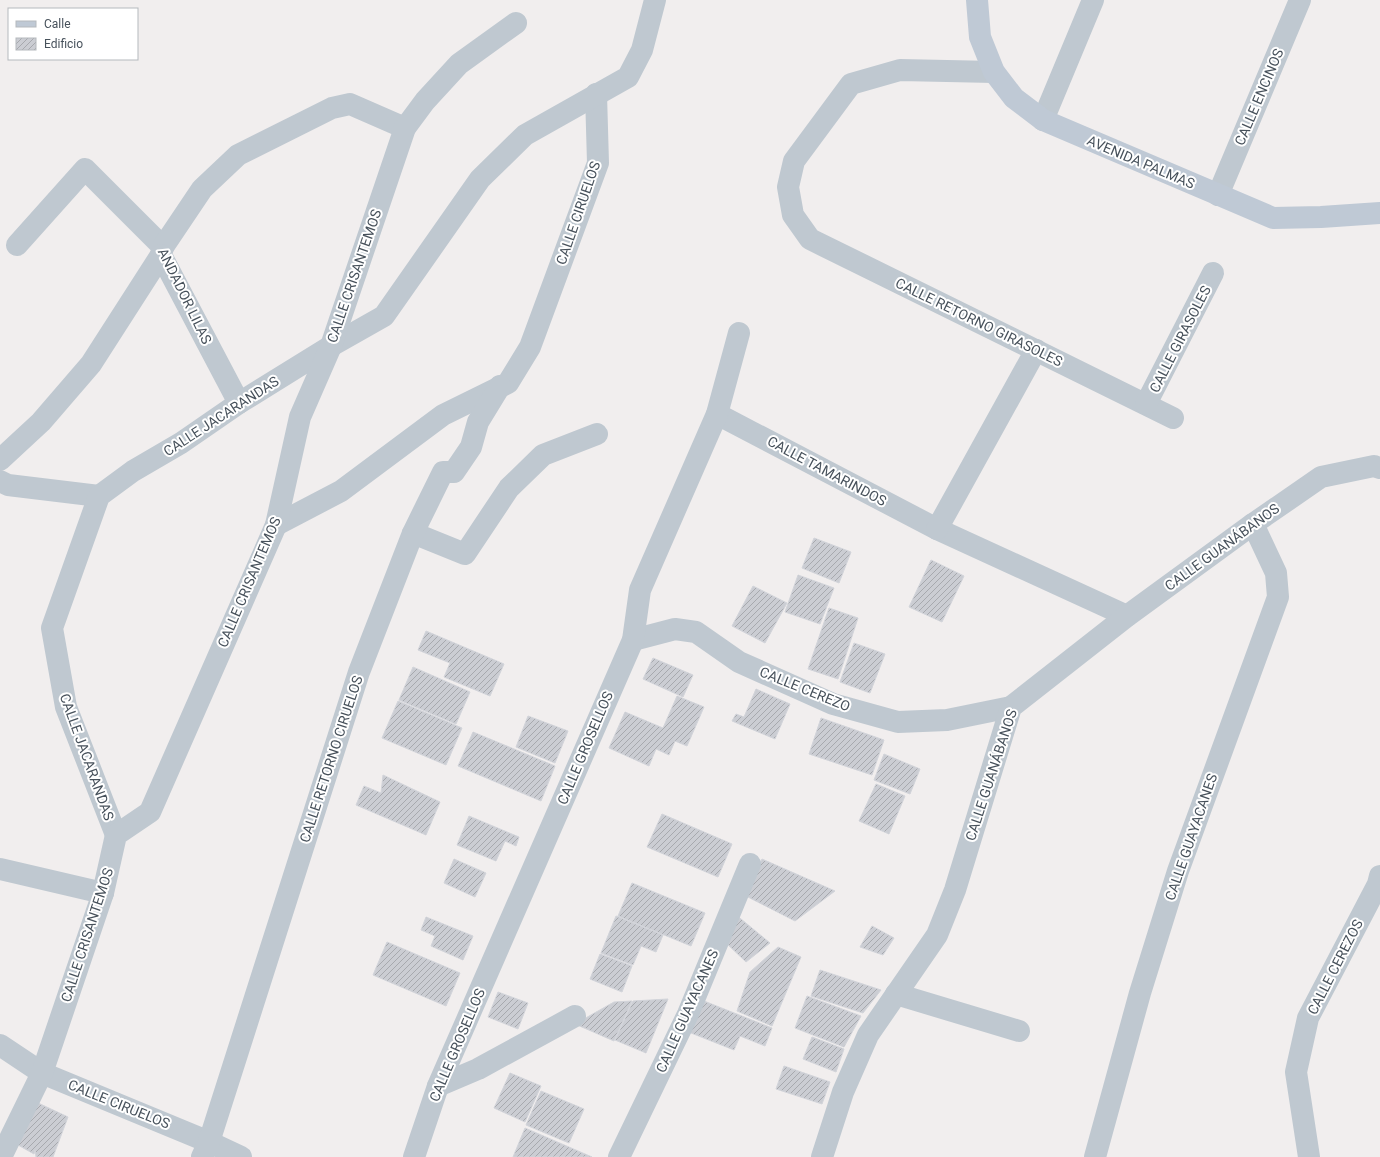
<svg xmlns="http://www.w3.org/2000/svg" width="1380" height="1157" viewBox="0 0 1380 1157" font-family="Roboto,sans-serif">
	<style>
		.building { fill: url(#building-hatch); stroke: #d2d4da }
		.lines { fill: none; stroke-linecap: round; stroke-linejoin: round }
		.minor { stroke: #bfc8d0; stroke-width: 22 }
		.secondary { stroke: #bfc9d5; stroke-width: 22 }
		.labels { text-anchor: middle; stroke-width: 4; stroke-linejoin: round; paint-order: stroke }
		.street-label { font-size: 14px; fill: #47515b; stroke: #fff }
	</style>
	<defs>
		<pattern id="building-hatch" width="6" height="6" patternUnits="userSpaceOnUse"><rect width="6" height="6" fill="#cbcdd3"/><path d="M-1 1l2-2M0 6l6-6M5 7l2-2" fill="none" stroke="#a7a9ae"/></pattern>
	</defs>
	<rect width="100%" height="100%" fill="#f1eeee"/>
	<g class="building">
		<polygon points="814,538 851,552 839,583 802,568"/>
		<polygon points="931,560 964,576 942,622 909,607"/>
		<polygon points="798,575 834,588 820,624 785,612"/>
		<polygon points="753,586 787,603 765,643 732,626"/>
		<polygon points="829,608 858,618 838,679 808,669"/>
		<polygon points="426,631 504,664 490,696 444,677 450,663 418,650"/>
		<polygon points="854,643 885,654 870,693 840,682"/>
		<polygon points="653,658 693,675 683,697 643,679"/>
		<polygon points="413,667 470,692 456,724 399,700"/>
		<polygon points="756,689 790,704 775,739 732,721 736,714 744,717"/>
		<polygon points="677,696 704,707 687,746 675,741 669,755 656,749 649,766 609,748 625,712 663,728"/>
		<polygon points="398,701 462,728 446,765 382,738"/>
		<polygon points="528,716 568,731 555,763 516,747"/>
		<polygon points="821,718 884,740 872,775 809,754"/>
		<polygon points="473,732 555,766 541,801 458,766"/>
		<polygon points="884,754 920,769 910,794 874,780"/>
		<polygon points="383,775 440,802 426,835 356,805 364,786 381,793"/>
		<polygon points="876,784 905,796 889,834 859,821"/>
		<polygon points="662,814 732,844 718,877 647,847"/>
		<polygon points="469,816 519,837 516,846 505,841 496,861 457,845"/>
		<polygon points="454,859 486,873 475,897 444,883"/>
		<polygon points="762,859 835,891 795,921 744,895"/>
		<polygon points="632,883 705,913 691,946 618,916"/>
		<polygon points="735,914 770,943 746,962 723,940"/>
		<polygon points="616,916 663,935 656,952 641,946 633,965 601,953"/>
		<polygon points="426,917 473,936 463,960 431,946 435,936 421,930"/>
		<polygon points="872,926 894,938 883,955 860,947"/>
		<polygon points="387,942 460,973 446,1006 373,975"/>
		<polygon points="778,947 801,957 772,1026 737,1011 750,972"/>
		<polygon points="600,954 632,966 622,992 590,979"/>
		<polygon points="820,970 881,990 863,1013 811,996"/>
		<polygon points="498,992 528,1003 518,1029 488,1017"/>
		<polygon points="807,996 861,1016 844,1047 795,1028"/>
		<polygon points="668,999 646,1053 615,1040 633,1001"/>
		<polygon points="699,999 772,1028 765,1046 740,1036 734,1050 686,1031"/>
		<polygon points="632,1001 614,1041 575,1024 614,1002"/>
		<polygon points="812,1037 844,1049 836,1072 803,1059"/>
		<polygon points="784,1066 830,1082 822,1104 776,1089"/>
		<polygon points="510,1073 541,1086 525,1122 494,1108"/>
		<polygon points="541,1091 584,1109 569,1143 526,1125"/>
		<polygon points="36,1102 68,1117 53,1157 36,1157 35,1150 34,1154 18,1145"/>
		<polygon points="525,1128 592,1157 513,1157"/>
	</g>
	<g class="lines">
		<g class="minor">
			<polyline points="994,72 900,70 851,84 794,161 788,187 793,215 810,239 1173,418"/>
			<polyline points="1043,120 1093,0"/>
			<polyline points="1218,195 1300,0"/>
			<polyline points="17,245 85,169 163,247 161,255 239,403"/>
			<polyline points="163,247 202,189 238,155 332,108 350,104 405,128"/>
			<polyline points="1146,404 1213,273"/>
			<polyline points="717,414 937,529 1127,616"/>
			<polyline points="0,460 41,422 91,364 161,255"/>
			<polyline points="0,481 8,485 99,496"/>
			<polyline points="276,525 341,491 443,415 508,383 530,347 598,163 596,94"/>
			<polyline points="937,529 1036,350"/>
			<polyline points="413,533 465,554 509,488 543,455 597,434"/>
			<polyline points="633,640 675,629 696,632 739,662 833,704 898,722 947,720 1011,707"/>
			<polyline points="116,835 66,707 52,628 99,496 133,471 181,443 239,403 331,346 384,316 480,179 525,135 628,77 642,50 655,0"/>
			<polyline points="0,869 103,893"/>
			<polyline points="896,994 1019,1031"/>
			<polyline points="0,1045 42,1073 209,1142 241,1157"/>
			<polyline points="438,1086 478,1069 575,1016"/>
			<polyline points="1,1157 42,1073 103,893 116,835 150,812 276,525 300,417 331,346 405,128 425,101 459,64 516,23"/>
			<polyline points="202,1157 209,1142 359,672 413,533 443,472 454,472 471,447 478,422 500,386"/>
			<polyline points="414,1157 438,1086 633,640 640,590 717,414 739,333"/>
			<polyline points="619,1157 688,1014 750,864"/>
			<polyline points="822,1157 843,1092 868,1035 937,935 955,890 1011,707 1127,616 1253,524 1321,477 1374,466 1380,468"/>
			<polyline points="1095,1157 1140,993 1178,871 1278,597 1276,573 1253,524"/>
			<polyline points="1309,1157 1296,1072 1308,1018 1378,884 1380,876"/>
		</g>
		<polyline class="secondary" points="977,0 980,37 994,72 1014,98 1043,120 1273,218 1321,217 1380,213"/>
	</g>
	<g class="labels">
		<g class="street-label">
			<text transform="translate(1259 97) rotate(-67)" y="5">CALLE ENCINOS</text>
			<text transform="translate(1141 162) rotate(23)" y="5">AVENIDA PALMAS</text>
			<text transform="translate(578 213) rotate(-71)" y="5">CALLE CIRUELOS</text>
			<text transform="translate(354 276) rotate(-71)" y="5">CALLE CRISANTEMOS</text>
			<text transform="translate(185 296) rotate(64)" y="5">ANDADOR LILAS</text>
			<text transform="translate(979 322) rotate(26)" y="5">CALLE RETORNO GIRASOLES</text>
			<text transform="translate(1180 339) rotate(-63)" y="5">CALLE GIRASOLES</text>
			<text transform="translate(221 416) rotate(-33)" y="5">CALLE JACARANDAS</text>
			<text transform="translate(827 471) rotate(28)" y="5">CALLE TAMARINDOS</text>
			<text transform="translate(1222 547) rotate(-36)" y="5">CALLE GUANÁBANOS</text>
			<text transform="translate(249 582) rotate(-67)" y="5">CALLE CRISANTEMOS</text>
			<text transform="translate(805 689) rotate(22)" y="5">CALLE CEREZO</text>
			<text transform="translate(585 748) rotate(-67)" y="5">CALLE GROSELLOS</text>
			<text transform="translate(87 757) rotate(70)" y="5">CALLE JACARANDAS</text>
			<text transform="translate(331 759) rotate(-72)" y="5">CALLE RETORNO CIRUELOS</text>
			<text transform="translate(991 775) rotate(-72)" y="5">CALLE GUANÁBANOS</text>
			<text transform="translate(1191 837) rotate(-71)" y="5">CALLE GUAYACANES</text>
			<text transform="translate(87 935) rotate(-72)" y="5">CALLE CRISANTEMOS</text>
			<text transform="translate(1335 967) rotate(-63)" y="5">CALLE CEREZOS</text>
			<text transform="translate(687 1011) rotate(-66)" y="5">CALLE GUAYACANES</text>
			<text transform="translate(457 1045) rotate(-67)" y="5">CALLE GROSELLOS</text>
			<text transform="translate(119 1104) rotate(22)" y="5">CALLE CIRUELOS</text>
		</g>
	</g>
	<rect x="8" y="8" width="130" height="52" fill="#ffffff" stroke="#b5b9bd"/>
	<rect x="16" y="21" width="20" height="6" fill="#bfc9d5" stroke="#b5b9bd"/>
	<text x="44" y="28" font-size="12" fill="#47515b">Calle</text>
	<rect x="16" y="38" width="20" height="12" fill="url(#building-hatch)" stroke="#b5b9bd"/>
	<text x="44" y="48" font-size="12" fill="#47515b">Edificio</text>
</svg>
